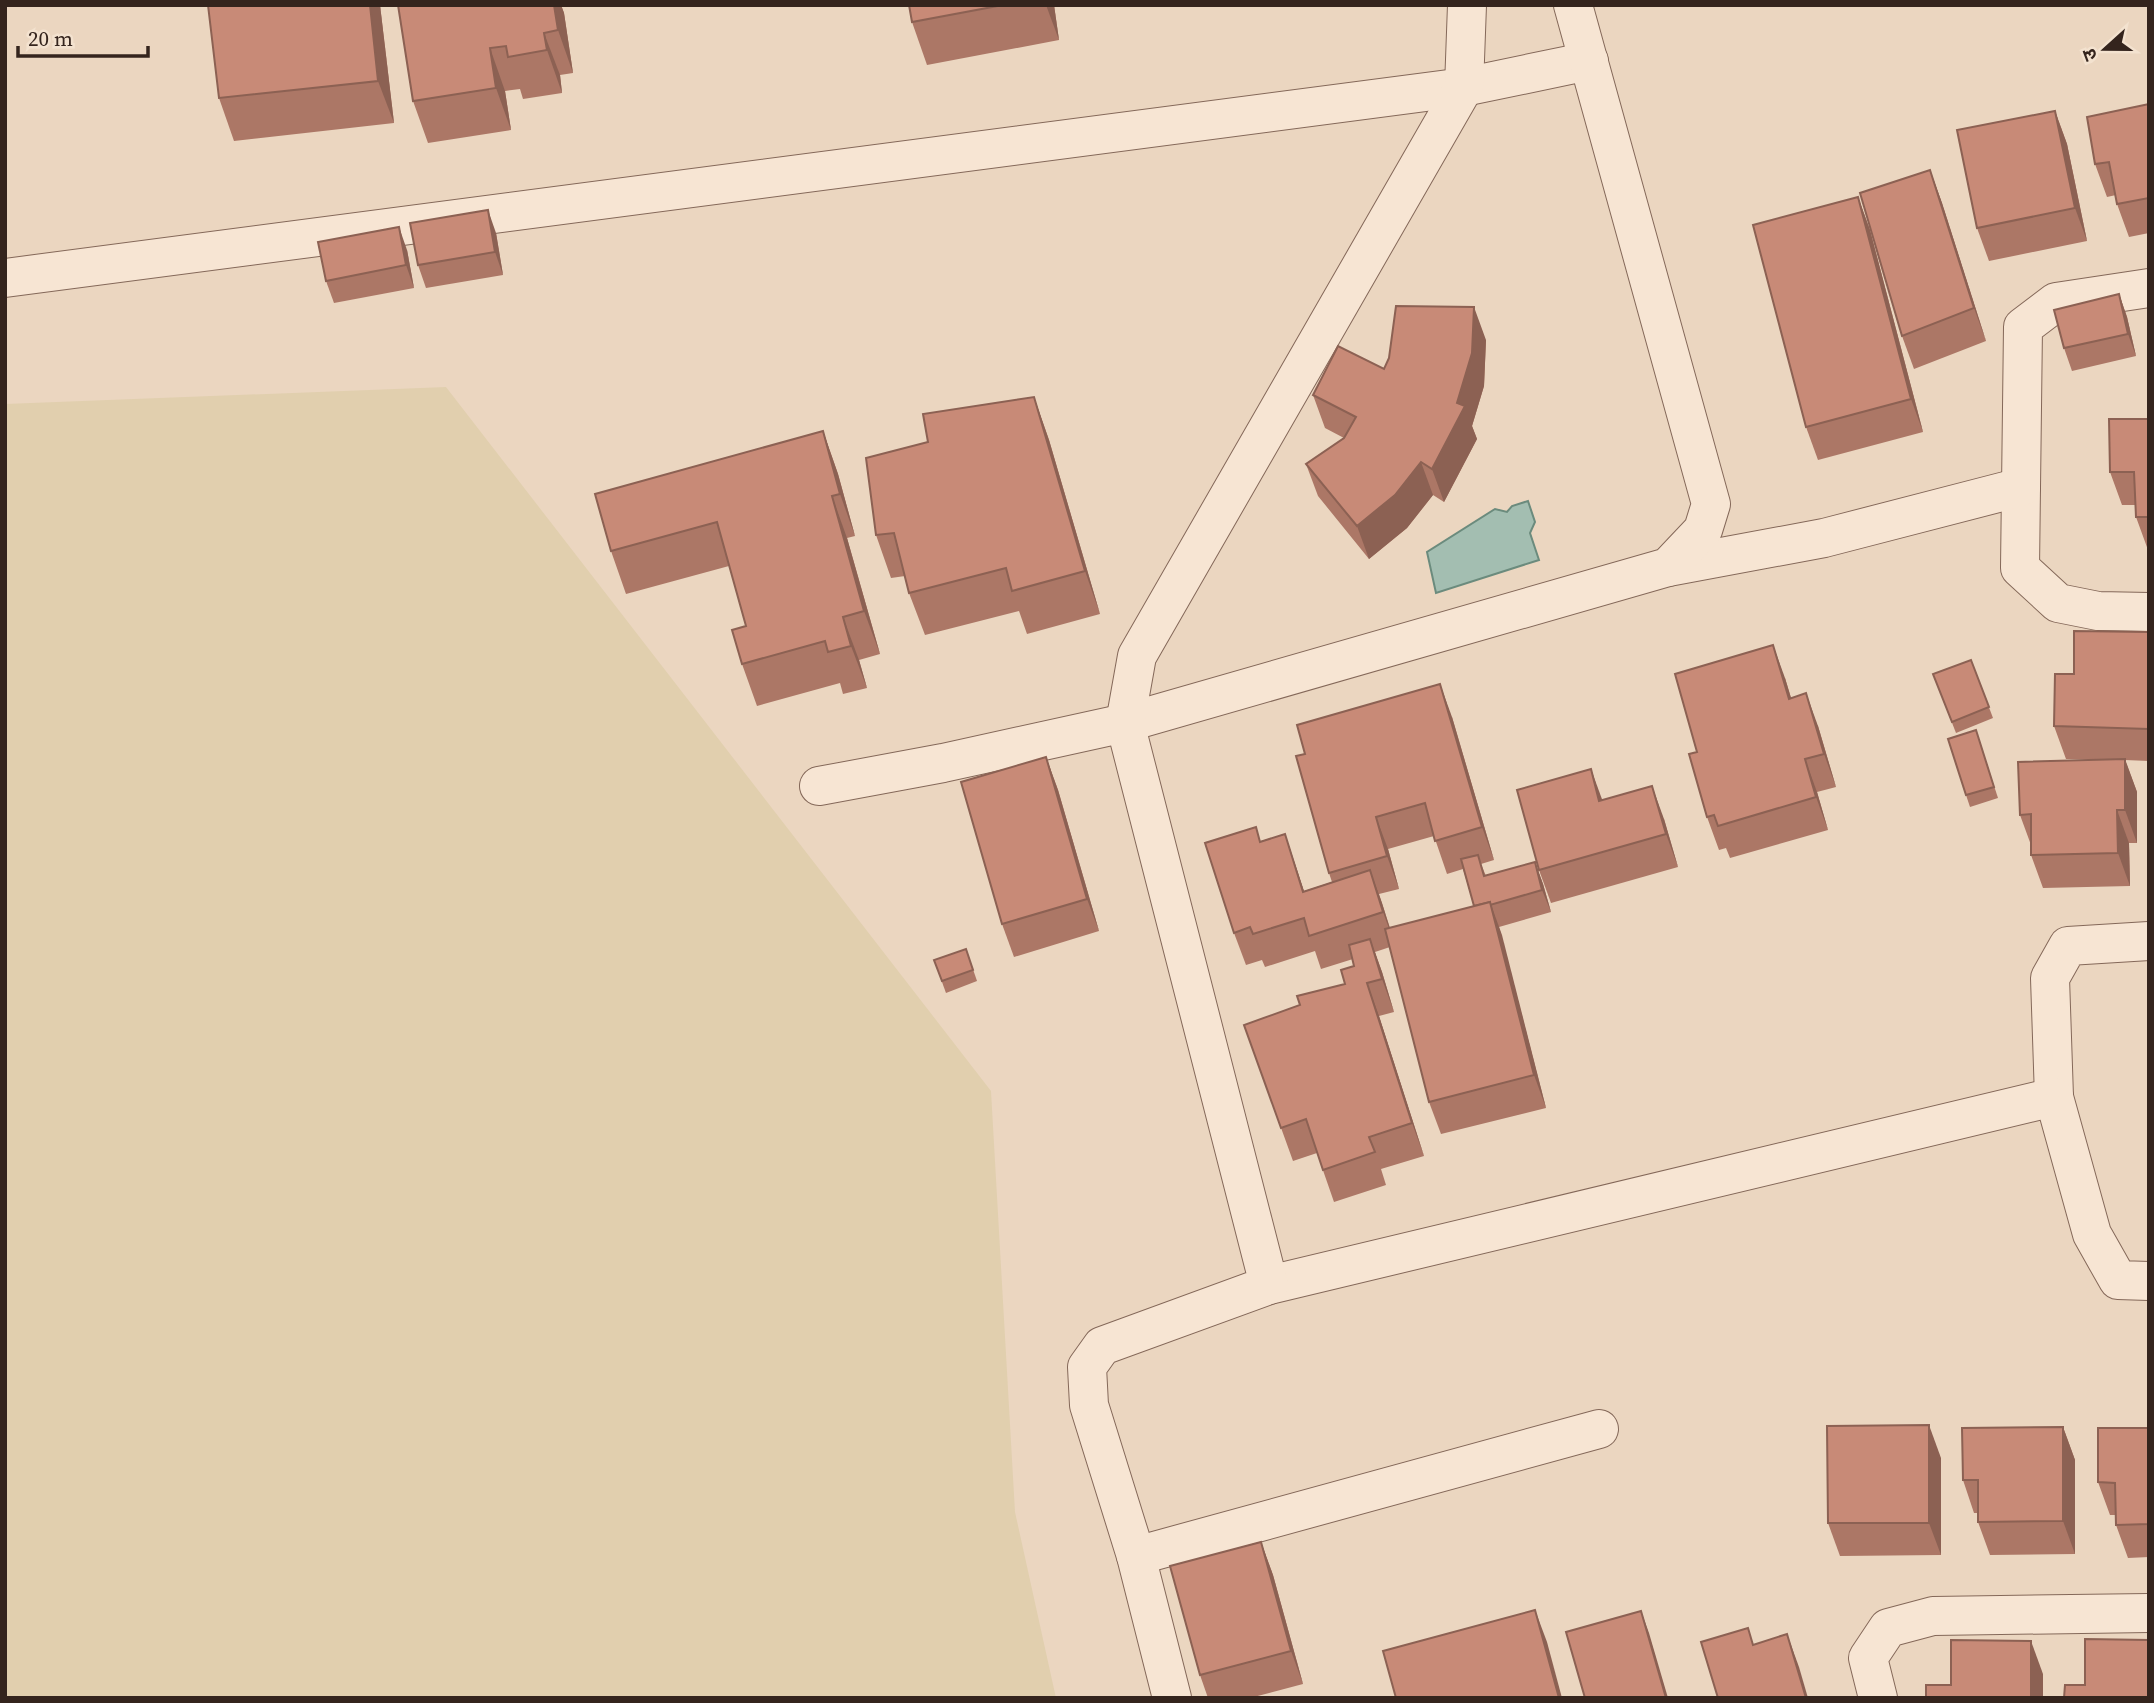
<svg xmlns="http://www.w3.org/2000/svg" width="2154" height="1703" viewBox="0 0 2154 1703" font-family="'Source Serif 4','Noto Sans Devanagari',serif">
	<style>
		.farmland { fill: #e1cfae }
		.water { fill: #a3beb1; stroke: #6b8b7d; stroke-width: 2 }
		.lines { fill: none; stroke-linecap: round; stroke-linejoin: round }
		.street-casing { stroke: #846859; stroke-width: 40 }
		.street { stroke: #f7e5d3; stroke-width: 38 }
		.wall { fill: #ac7766; fill-rule: evenodd }
		.shaded-wall { fill: #8c6153 }
		.building { fill: #c88a77; stroke: #8c6153; stroke-width: 2 }
	</style>
	<rect width="100%" height="100%" fill="#ebd6c0"/>
	<polygon class="farmland" points="446,387 991,1091 1015,1512 1056,1698 5,1698 5,404"/>
	<polygon class="water" points="1528,501 1535,522 1530,533 1539,560 1436,593 1427,552 1495,509 1507,512 1512,506"/>
	<g class="lines">
		<g class="street-casing">
			<g id="street">
				<polyline points="5,278 1464,87 1589,61"/>
				<polyline points="2149,288 2056,302 2023,327 2020,568 2058,603 2098,611 2149,612"/>
				<polyline points="1668,567 1824,538 2021,487"/>
				<polyline points="819,786 943,763 1125,723 1668,567 1703,530 1711,504 1573,5"/>
				<polyline points="2054,1097 2050,978 2068,946 2149,941"/>
				<polyline points="1269,1285 2054,1097 2092,1234 2118,1280 2149,1281"/>
				<polyline points="1136,1556 1599,1429"/>
				<polyline points="1172,1698 1136,1556 1089,1405 1087,1367 1102,1346 1269,1285 1125,723 1137,656 1464,87 1467,5"/>
				<polyline points="1878,1698 1868,1658 1888,1628 1933,1616 2149,1613"/>
			</g>
		</g>
		<use href="#street" class="street"/>
	</g>
	<g class="wall">
		<polygon points="208,5 380,5 394,123 234,141 219,98"/>
		<polygon points="398,5 561,5 564,13 573,73 560,75 562,93 523,99 520,89 505,91 511,130 428,143 413,101"/>
		<polygon points="909,5 1054,5 1059,40 927,65 912,22"/>
		<polygon points="2149,104 2149,233 2129,237 2117,204 2116,195 2107,197 2095,164"/>
		<polygon points="2055,111 2067,144 2087,241 1989,261 1977,228"/>
		<polygon points="1930,170 1942,203 1986,341 1914,369 1902,336"/>
		<polygon points="1858,197 1870,230 1923,432 1818,460 1806,427"/>
		<polygon points="496,233 503,275 426,288 418,265"/>
		<polygon points="407,250 414,288 334,303 326,281"/>
		<polygon points="2119,294 2127,317 2136,356 2072,371 2064,348"/>
		<polygon points="1486,340 1484,386 1472,426 1477,439 1444,502 1433,495 1407,528 1369,559 1318,496 1306,464 1344,438 1325,428 1313,395 1384,369"/>
		<polygon points="1034,397 1049,440 1100,614 1027,634 1019,611 925,635 909,593 905,576 891,578 876,535 928,442"/>
		<polygon points="2149,419 2149,550 2148,550 2136,517 2135,505 2122,505 2110,472"/>
		<polygon points="823,431 838,474 855,536 847,538 880,654 859,660 867,688 843,694 840,683 757,706 742,664 746,626 729,566 626,594 611,551"/>
		<polygon points="2149,632 2149,761 2125,760 2137,792 2137,843 2129,843 2130,886 2043,888 2031,855 2031,845 2020,815 2106,760 2066,759 2054,726 2074,674"/>
		<polygon points="1971,660 1993,718 1956,733 1933,674"/>
		<polygon points="1785,678 1791,698 1818,726 1836,787 1817,792 1828,830 1730,858 1726,848 1719,850 1707,817 1697,752"/>
		<path d="M1452,717L1494,860L1481,864L1486,876L1535,862L1543,884L1551,912L1499,927L1546,1108L1441,1134L1429,1102L1390,947L1375,952L1382,972L1394,1012L1379,1016L1424,1156L1381,1169L1386,1185L1334,1202L1317,1153L1293,1161L1244,1025L1300,1005L1345,984L1354,966L1353,959L1321,969L1315,951L1265,967L1262,960L1246,965L1234,933L1261,841L1285,834L1304,891L1332,882L1329,873ZM1434,836L1447,874L1463,869L1474,906L1390,928L1379,894L1399,889L1388,849Z"/>
		<polygon points="1976,730 1998,798 1970,807 1966,795"/>
		<polygon points="1046,757 1058,790 1099,931 1014,957 1002,924"/>
		<polygon points="1602,800 1664,819 1678,867 1551,903 1539,870"/>
		<polygon points="966,949 977,981 946,993 934,960"/>
		<polygon points="2063,1427 2075,1460 2075,1554 1990,1555 1978,1522 1978,1513 1974,1513 1963,1480"/>
		<polygon points="2149,1428 2149,1557 2128,1558 2116,1525 2116,1515 2110,1515 2098,1482"/>
		<polygon points="1941,1458 1941,1555 1840,1556 1828,1523"/>
		<polygon points="1261,1542 1273,1575 1303,1684 1250,1698 1208,1698 1200,1675"/>
	</g>
	<g class="shaded-wall">
		<polygon points="370,5 380,5 394,123 378,81"/>
		<polygon points="554,5 561,5 564,13 573,73 558,30"/>
		<polygon points="1046,5 1054,5 1059,40"/>
		<polygon points="544,33 560,75 562,93 547,50"/>
		<polygon points="490,48 505,91 511,130 496,88"/>
		<polygon points="2055,111 2067,144 2087,241 2075,208"/>
		<polygon points="1930,170 1942,203 1986,341 1974,308"/>
		<polygon points="1858,197 1870,230 1923,432 1911,399"/>
		<polygon points="488,210 496,233 503,275 495,252"/>
		<polygon points="399,227 407,250 414,288 406,265"/>
		<polygon points="2119,294 2127,317 2136,356 2128,334"/>
		<polygon points="1474,307 1486,340 1484,386 1472,426 1477,439 1444,502 1432,469 1457,403"/>
		<polygon points="1034,397 1049,440 1100,614 1085,571"/>
		<polygon points="823,431 838,474 855,536 840,494"/>
		<polygon points="1421,462 1433,495 1407,528 1369,559 1357,526"/>
		<polygon points="832,496 847,538 880,654 864,611"/>
		<polygon points="843,617 859,660 867,688 851,646"/>
		<polygon points="1773,645 1785,678 1801,731 1789,699"/>
		<polygon points="1440,684 1452,717 1494,860 1482,827"/>
		<polygon points="1806,693 1818,726 1836,787 1824,754"/>
		<polygon points="1046,757 1058,790 1099,931 1087,899"/>
		<polygon points="1805,759 1817,792 1828,830 1816,797"/>
		<polygon points="2125,759 2137,792 2137,843 2125,810"/>
		<polygon points="1591,769 1603,802 1599,801"/>
		<polygon points="1652,786 1664,819 1678,867 1666,834"/>
		<polygon points="2117,810 2129,843 2130,886 2118,853"/>
		<polygon points="1376,817 1388,849 1399,889 1387,856"/>
		<polygon points="1285,834 1296,867 1315,925 1303,892"/>
		<polygon points="1535,862 1543,884 1551,912 1542,890"/>
		<polygon points="1370,870 1382,903 1395,945 1383,912"/>
		<polygon points="1490,902 1502,935 1546,1108 1534,1075"/>
		<polygon points="1370,939 1382,972 1394,1012 1382,979"/>
		<polygon points="1367,983 1379,1016 1424,1156 1412,1123"/>
		<polygon points="1929,1425 1941,1458 1941,1555 1929,1523"/>
		<polygon points="2063,1427 2075,1460 2075,1554 2063,1521"/>
		<polygon points="1261,1542 1273,1575 1303,1684 1291,1651"/>
		<polygon points="1535,1610 1547,1642 1562,1698 1559,1698"/>
		<polygon points="1641,1611 1649,1633 1668,1698 1666,1698"/>
		<polygon points="1787,1634 1799,1667 1808,1698 1806,1698"/>
		<polygon points="2031,1641 2043,1674 2043,1698 2031,1698"/>
	</g>
	<g class="building">
		<polygon points="208,5 370,5 378,81 219,98"/>
		<polygon points="398,5 554,5 558,30 544,33 547,50 508,57 506,46 490,48 496,88 413,101"/>
		<polygon points="909,5 1003,5 912,22"/>
		<polygon points="2149,104 2149,198 2117,204 2109,162 2095,164 2087,117"/>
		<polygon points="2055,111 2075,208 1977,228 1957,130"/>
		<polygon points="1930,170 1974,308 1902,336 1860,193"/>
		<polygon points="1858,197 1911,399 1806,427 1753,225"/>
		<polygon points="488,210 495,252 418,265 410,223"/>
		<polygon points="399,227 406,265 326,281 318,242"/>
		<polygon points="2119,294 2128,334 2064,348 2054,310"/>
		<polygon points="1396,306 1474,307 1472,353 1457,403 1465,406 1432,469 1421,462 1395,495 1357,526 1306,464 1344,438 1356,417 1313,395 1338,346 1384,369 1389,358"/>
		<polygon points="1034,397 1085,571 1012,591 1006,568 909,593 894,533 876,535 866,458 928,442 923,414"/>
		<polygon points="2109,419 2149,419 2149,517 2136,517 2134,472 2110,472"/>
		<polygon points="823,431 840,494 832,496 864,611 843,617 851,646 828,652 825,641 742,664 732,630 746,626 717,522 611,551 595,494"/>
		<polygon points="2074,631 2149,632 2149,729 2054,726 2055,674 2074,674"/>
		<polygon points="1773,645 1789,699 1806,693 1824,754 1805,759 1816,797 1718,826 1714,815 1707,817 1689,754 1697,752 1675,674"/>
		<polygon points="1971,660 1989,707 1952,722 1933,674"/>
		<polygon points="1440,684 1482,827 1435,841 1425,803 1376,817 1387,856 1329,873 1296,756 1305,754 1297,725"/>
		<polygon points="1976,730 1994,787 1966,795 1948,739"/>
		<polygon points="1046,757 1087,899 1002,924 961,782"/>
		<polygon points="2125,759 2125,810 2117,810 2118,853 2031,855 2031,814 2020,815 2018,762"/>
		<polygon points="1591,769 1599,801 1652,786 1666,834 1539,870 1517,790"/>
		<polygon points="1256,827 1260,842 1285,834 1303,892 1370,870 1383,912 1309,936 1304,918 1253,934 1250,927 1234,933 1205,843"/>
		<polygon points="1478,855 1484,876 1535,862 1542,890 1490,905 1490,902 1474,906 1461,859"/>
		<polygon points="1490,902 1534,1075 1429,1102 1385,929"/>
		<polygon points="1370,939 1382,979 1367,983 1412,1123 1369,1137 1375,1152 1323,1170 1306,1119 1281,1128 1244,1025 1300,1005 1297,996 1345,984 1341,970 1354,966 1349,945"/>
		<polygon points="966,949 973,970 942,981 934,960"/>
		<polygon points="1929,1425 1929,1523 1828,1523 1827,1426"/>
		<polygon points="2063,1427 2063,1521 1978,1522 1978,1480 1963,1480 1962,1428"/>
		<polygon points="2098,1428 2149,1428 2149,1524 2116,1525 2115,1483 2098,1482"/>
		<polygon points="1261,1542 1291,1651 1200,1675 1170,1566"/>
		<polygon points="1535,1610 1559,1698 1396,1698 1383,1651"/>
		<polygon points="1641,1611 1666,1698 1585,1698 1566,1632"/>
		<polygon points="1748,1628 1753,1645 1787,1634 1806,1698 1718,1698 1701,1642"/>
		<polygon points="2085,1639 2149,1640 2149,1698 2064,1698 2065,1685 2085,1685"/>
		<polygon points="1951,1640 2031,1641 2031,1698 1926,1698 1926,1685 1951,1685"/>
	</g>
	<rect width="2154" height="1703" fill="none" stroke="#34241d" stroke-width="14"/>
	<g transform="translate(2105 49) rotate(249)" stroke="#f3e2cf" stroke-width="5" paint-order="stroke">
	<path d="M0-5L12 26L0 18L-12 26Z" fill="#34241d"/>
	<text y="-10" font-size="19" font-weight="bold" text-anchor="middle" fill="#34241d">उ</text>
	</g>
	<path d="M18 46v10h130v-10" fill="none" stroke="#34241d" stroke-width="3.5"/>
	<text x="28" y="46" font-size="21" fill="#34241d" stroke="#f3e2cf" stroke-width="5" paint-order="stroke">20 m</text>
</svg>
